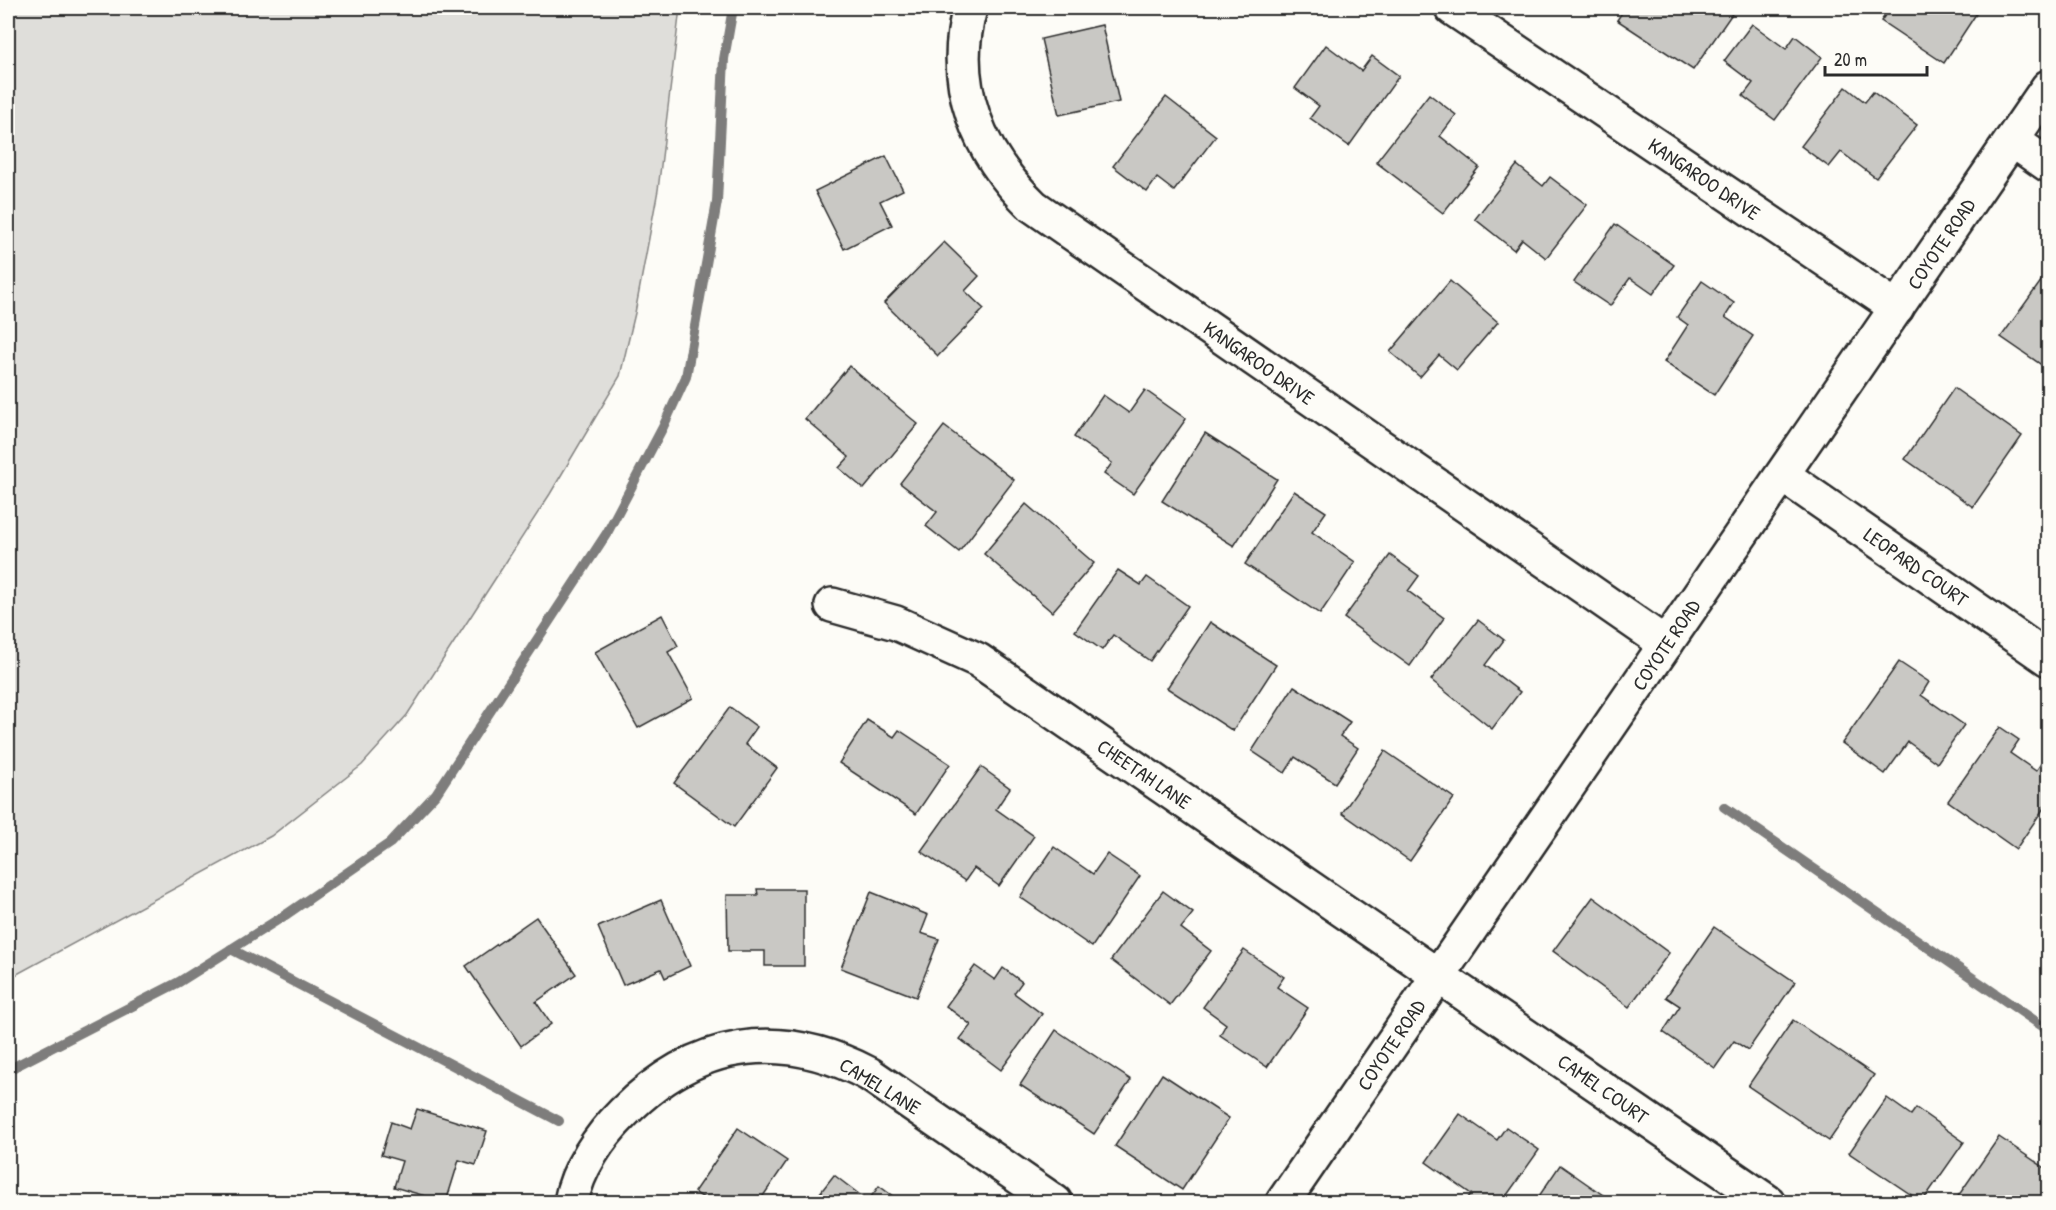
<svg xmlns="http://www.w3.org/2000/svg" width="2056" height="1210" viewBox="0 0 2056 1210" font-family="'Patrick Hand',sans-serif">
	<style>
		.green { fill: #dfdeda; stroke: #858482; stroke-width: 1.5 }
		.lines { fill: none; stroke-linecap: round; stroke-linejoin: round }
		.stream { stroke: #7e7d7b; stroke-width: 10 }
		.building { fill: #c9c8c4; stroke: #2b2b2b; stroke-width: 1.5 }
		.minor-casing { stroke: #2b2b2b; stroke-width: 38 }
		.minor { stroke: #fdfcf7; stroke-width: 33 }
		.labels { text-anchor: middle; stroke-width: 4.5; stroke-linejoin: round; paint-order: stroke }
		.street-label { font-size: 20px; fill: #2b2b2b; stroke: #fdfcf7 }
	</style>
	<rect width="100%" height="100%" fill="#fdfcf7"/>
	<filter id="ink" filterUnits="userSpaceOnUse"><feTurbulence type="fractalNoise" baseFrequency=".0167" numOctaves="2"/><feDisplacementMap in="SourceGraphic" scale="12" xChannelSelector="R" yChannelSelector="G"/><feConvolveMatrix kernelMatrix="1 2 1 2 8 2 1 2 1" color-interpolation-filters="sRGB"/></filter>
	<g filter="url(#ink)">
		<polygon class="green" points="8,8 680,8 658,190 635,313 620,376 550,494 407,715 362,765 271,836 8,979"/>
		<g class="lines">
			<g class="stream">
				<polyline points="1724,807 2048,1030"/>
				<polyline points="231,949 559,1121"/>
				<polyline points="8,1070 179,982 287,914 390,843 436,794 607,533 663,427 686,377 717,202 724,59 733,8"/>
			</g>
		</g>
		<g class="building">
			<polygon points="1625,8 1736,8 1693,70 1617,20"/>
			<polygon points="1890,8 1980,8 1944,63 1881,21"/>
			<polygon points="1752,24 1786,49 1795,36 1822,57 1775,120 1743,96 1753,83 1724,61"/>
			<polygon points="1102,25 1119,102 1059,115 1041,39"/>
			<polygon points="1326,45 1361,71 1372,56 1399,76 1349,146 1310,118 1319,106 1295,88"/>
			<polygon points="1846,87 1865,102 1873,92 1917,125 1876,178 1841,152 1829,167 1801,146"/>
			<polygon points="1429,94 1456,115 1440,136 1479,167 1443,213 1376,162"/>
			<polygon points="1166,97 1216,136 1174,191 1157,178 1147,192 1113,166"/>
			<polygon points="886,156 903,190 880,201 892,225 844,249 815,191"/>
			<polygon points="1517,165 1543,186 1550,177 1587,205 1546,258 1522,239 1514,250 1475,219"/>
			<polygon points="1615,224 1674,265 1653,294 1630,278 1610,306 1574,282"/>
			<polygon points="944,242 979,276 965,291 984,309 938,356 884,303"/>
			<polygon points="2044,277 2048,280 2048,365 2046,368 2001,337"/>
			<polygon points="1450,281 1498,322 1457,370 1439,355 1420,377 1390,352"/>
			<polygon points="1702,281 1734,303 1725,317 1753,336 1714,395 1664,362 1688,325 1677,317"/>
			<polygon points="849,366 918,424 864,489 839,468 849,457 805,419"/>
			<polygon points="1954,388 2022,436 1973,507 1905,459"/>
			<polygon points="1145,390 1186,419 1133,494 1104,474 1112,463 1074,437 1103,395 1129,413"/>
			<polygon points="944,426 1014,480 959,552 926,526 937,512 900,483"/>
			<polygon points="1205,433 1277,479 1234,546 1162,501"/>
			<polygon points="1294,491 1326,512 1312,532 1355,562 1320,614 1245,564"/>
			<polygon points="1026,504 1094,563 1052,612 984,554"/>
			<polygon points="1390,555 1419,576 1408,591 1444,618 1410,666 1344,618"/>
			<polygon points="1118,570 1141,585 1147,577 1188,606 1150,661 1113,635 1102,650 1075,631"/>
			<polygon points="662,615 678,646 668,652 693,698 638,728 595,652"/>
			<polygon points="1478,620 1504,640 1485,665 1520,692 1492,729 1431,680"/>
			<polygon points="1210,622 1276,665 1233,731 1167,688"/>
			<polygon points="1899,662 1929,682 1921,695 1964,725 1937,763 1908,742 1885,774 1842,743"/>
			<polygon points="1294,686 1350,722 1340,736 1358,748 1335,783 1295,757 1285,773 1252,751"/>
			<polygon points="730,707 757,727 745,744 777,768 734,827 674,783"/>
			<polygon points="867,720 894,737 899,730 950,764 916,814 839,763"/>
			<polygon points="2000,727 2019,740 2010,753 2036,771 2045,758 2048,761 2048,802 2016,849 1948,801"/>
			<polygon points="1385,751 1454,798 1410,861 1342,813"/>
			<polygon points="981,767 1010,788 996,809 1034,836 999,886 974,868 965,881 921,851"/>
			<polygon points="1054,847 1093,874 1107,854 1140,876 1092,947 1020,897"/>
			<polygon points="757,889 804,889 804,966 765,966 765,951 728,951 727,895 758,895"/>
			<polygon points="1163,891 1193,913 1181,928 1211,951 1170,1005 1111,960"/>
			<polygon points="871,892 928,915 921,933 939,939 916,997 841,968"/>
			<polygon points="1593,897 1669,953 1629,1007 1553,951"/>
			<polygon points="661,900 690,966 665,978 661,969 623,985 598,927"/>
			<polygon points="536,917 576,974 536,1002 551,1024 521,1046 466,966"/>
			<polygon points="1714,927 1795,982 1748,1050 1734,1041 1715,1068 1663,1032 1680,1006 1666,997"/>
			<polygon points="1244,950 1284,977 1277,987 1308,1008 1267,1067 1220,1035 1226,1024 1203,1007"/>
			<polygon points="975,966 995,980 1003,968 1022,982 1014,993 1042,1014 1001,1070 960,1039 971,1025 946,1006"/>
			<polygon points="1793,1020 1874,1075 1829,1141 1748,1086"/>
			<polygon points="1056,1030 1131,1080 1094,1134 1020,1085"/>
			<polygon points="1162,1074 1229,1118 1182,1190 1115,1146"/>
			<polygon points="1887,1098 1911,1115 1916,1108 1964,1142 1922,1202 1849,1153"/>
			<polygon points="417,1109 487,1131 476,1165 459,1160 446,1202 394,1187 402,1161 381,1155 391,1122 410,1129"/>
			<polygon points="1460,1114 1497,1140 1506,1127 1539,1150 1502,1202 1465,1202 1471,1194 1426,1162"/>
			<polygon points="738,1128 787,1161 759,1202 710,1202 694,1192"/>
			<polygon points="1999,1137 2048,1170 2048,1202 1954,1202"/>
			<polygon points="1560,1165 1613,1202 1535,1202"/>
			<polygon points="834,1175 868,1201 879,1186 901,1202 813,1202"/>
		</g>
		<g class="lines">
			<g class="minor-casing">
				<g id="minor">
					<path d="M970,8C949,84 978,153 1033,206L1666,644"/>
					<polyline points="1452,8 1897,308"/>
					<polyline points="2012,140 2048,165"/>
					<polyline points="1783,475 2048,659"/>
					<polyline points="832,605 896,623 978,660 1768,1202"/>
					<path d="M571,1202C577,1169 600,1136 623,1113C695,1040 779,1027 869,1074L1055,1202"/>
					<polyline points="1283,1202 2048,87"/>
				</g>
			</g>
			<use href="#minor" class="minor"/>
		</g>
	</g>
	<g class="labels">
		<g class="street-label">
			<text transform="translate(1704 179) rotate(34)" y="7">KANGAROO DRIVE</text>
			<text transform="translate(1941 244) rotate(-56)" y="7">COYOTE ROAD</text>
			<text transform="translate(1259 363) rotate(35)" y="7">KANGAROO DRIVE</text>
			<text transform="translate(1916 567) rotate(35)" y="7">LEOPARD COURT</text>
			<text transform="translate(1666 645) rotate(-56)" y="7">COYOTE ROAD</text>
			<text transform="translate(1144 774) rotate(34)" y="7">CHEETAH LANE</text>
			<text transform="translate(1391 1045) rotate(-56)" y="7">COYOTE ROAD</text>
			<text transform="translate(880 1086) rotate(31)" y="7">CAMEL LANE</text>
			<text transform="translate(1603 1089) rotate(35)" y="7">CAMEL COURT</text>
		</g>
	</g>
	<rect width="2056" height="1210" fill="none" stroke="#fdfcf7" stroke-width="30"/>
	<rect x="15" y="15" width="2026" height="1180" fill="none" stroke="#2b2b2b" stroke-width="2" filter="url(#ink)"/>
	<path d="M1825 66v9h102v-9" fill="none" stroke="#2b2b2b" stroke-width="3"/>
	<text x="1834" y="66" font-size="18" fill="#2b2b2b" stroke="#fdfcf7" stroke-width="4.5" paint-order="stroke">20 m</text>
</svg>
